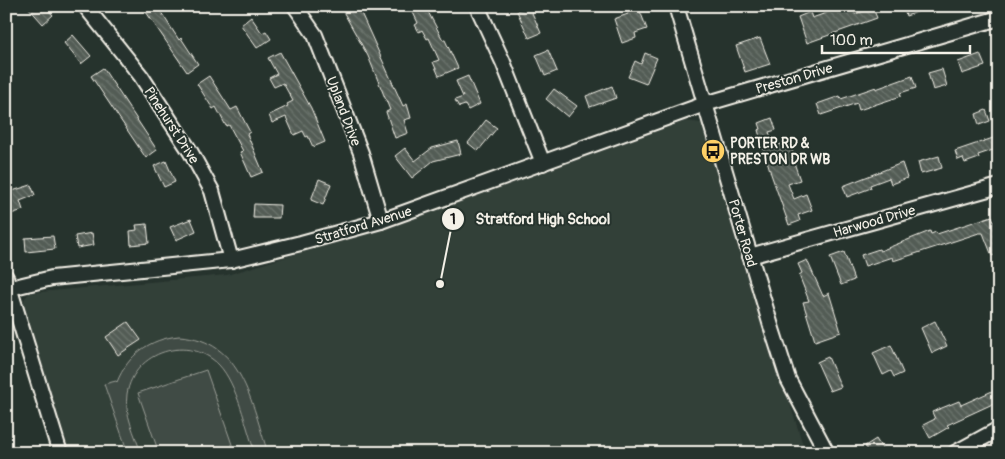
<svg xmlns="http://www.w3.org/2000/svg" width="1005" height="459" viewBox="0 0 1005 459" font-family="Pangolin,sans-serif">
	<style>
		.built { fill: #333f39 }
		.garden { fill: #414b45; stroke: #9a9e96 }
		.building { fill: url(#building-back-hatch); stroke: #f4f1e8 }
		.lines { fill: none; stroke-linecap: round; stroke-linejoin: round }
		.minor-casing { stroke: #f4f1e8; stroke-width: 18 }
		.minor { stroke: #26332d; stroke-width: 14 }
		.labels { text-anchor: middle; stroke-width: 4; stroke-linejoin: round; paint-order: stroke }
		.street-label { font-size: 14px; fill: #f4f1e8; stroke: #26332d }
		.poi-label { font-size: 14px; font-weight: bold; fill: #f4f1e8; stroke: #26332d; text-anchor: start }
		.leader { fill: none; stroke: #f4f1e8; stroke-width: 2 }
		.callout-dot { fill: #f4f1e8; stroke: #26332d; stroke-width: 2 }
		.mark-label { font-size: 15px; text-anchor: middle; font-weight: bold; fill: #111 }
		.callout-label { font-size: 15px; text-anchor: middle; font-weight: bold; fill: #f4f1e8; stroke: #26332d; stroke-width: 4; stroke-linejoin: round; paint-order: stroke }
	</style>
	<defs>
		<pattern id="building-back-hatch" width="6" height="6" patternUnits="userSpaceOnUse" patternTransform="scale(1.25)"><rect width="6" height="6" fill="#525c55"/><path d="M-1 5l2 2M0 0l6 6M5-1l2 2" fill="none" stroke="#6c746d"/></pattern>
	</defs>
	<rect width="100%" height="100%" fill="#26332d"/>
	<filter id="ink" filterUnits="userSpaceOnUse"><feTurbulence type="fractalNoise" baseFrequency=".02" numOctaves="2"/><feDisplacementMap in="SourceGraphic" scale="10" xChannelSelector="R" yChannelSelector="G"/><feConvolveMatrix kernelMatrix="1 2 1 2 8 2 1 2 1" color-interpolation-filters="sRGB"/></filter>
	<g filter="url(#ink)">
		<polygon class="built" points="685,121 702,123 803,445 777,453 66,453 20,305 29,293 227,275 375,230"/>
		<g class="garden">
			<path d="M179,336C243,340 251,403 268,453H255C246,427 237,384 219,365C189,334 134,351 127,394C124,414 135,434 141,453H128L104,384L116,381L117,382C128,355 149,339 179,336Z"/>
			<polygon points="206,370 235,453 159,453 138,393"/>
		</g>
		<g class="building">
			<polygon points="27,6 45,6 53,15 43,24"/>
			<polygon points="142,6 157,6 179,40 181,38 198,64 187,72"/>
			<polygon points="340,6 356,6 361,13 403,106 407,104 411,118 404,120 408,133 395,138 386,112 390,110 368,56"/>
			<polygon points="410,6 425,6 443,40 445,40 458,68 439,76 433,62 439,60 429,38 427,39 422,30 419,32 415,25 418,23"/>
			<polygon points="529,6 541,33 529,38 517,11"/>
			<polygon points="625,6 638,6 647,29 635,33 636,38 622,43 614,19 628,14"/>
			<polygon points="846,6 852,6 855,14 873,8 877,18 807,43 798,17 810,12 812,18"/>
			<polygon points="903,6 931,6 931,7 906,16"/>
			<polygon points="251,17 262,33 266,31 271,39 257,48 241,25"/>
			<polygon points="73,35 91,56 81,64 64,43"/>
			<polygon points="760,38 770,64 745,72 736,46"/>
			<polygon points="548,50 557,71 545,76 536,55"/>
			<polygon points="280,52 311,108 325,142 313,147 308,136 306,137 303,131 294,135 286,117 272,123 269,115 288,106 287,104 293,101 283,83 274,87 269,78 277,74 268,58"/>
			<polygon points="645,53 657,58 646,84 628,77 635,61 641,64"/>
			<polygon points="980,54 985,66 962,74 958,62"/>
			<polygon points="103,68 157,150 146,158 91,76"/>
			<polygon points="942,69 947,86 933,90 928,73"/>
			<polygon points="209,76 231,110 237,107 250,132 247,134 263,172 251,177 240,152 243,151 229,125 226,126 216,107 213,109 197,84"/>
			<polygon points="468,76 480,104 468,110 465,105 459,107 455,100 463,97 456,81"/>
			<polygon points="912,76 916,88 900,93 901,96 859,110 857,103 821,115 817,104 840,96 841,99 876,87 876,89"/>
			<polygon points="612,86 616,98 590,107 586,96"/>
			<polygon points="554,89 577,106 568,117 546,99"/>
			<polygon points="986,110 990,121 979,125 976,114"/>
			<polygon points="772,118 776,130 769,132 774,146 790,142 794,157 792,157 800,180 788,184 794,199 806,194 812,210 798,215 800,221 789,225 771,174 758,130 761,129 759,123"/>
			<polygon points="486,120 497,128 478,151 468,143"/>
			<polygon points="999,136 999,148 978,155 979,158 965,163 963,158 958,160 955,151"/>
			<polygon points="458,141 461,154 433,161 412,178 395,156 405,148 415,161 432,148"/>
			<polygon points="939,156 942,168 921,174 918,162"/>
			<polygon points="166,161 175,182 164,187 154,166"/>
			<polygon points="902,163 907,178 891,184 889,178 870,185 871,188 847,197 843,186"/>
			<polygon points="319,179 331,184 323,205 311,200"/>
			<polygon points="31,185 35,195 20,201 23,210 11,214 6,201 6,193"/>
			<polygon points="254,204 280,205 279,218 253,218"/>
			<polygon points="992,216 999,236 999,253 992,256 983,233 979,233 893,261 892,257 865,266 861,255 879,249 880,251 930,231 931,234 936,232 937,234"/>
			<polygon points="191,219 196,231 176,240 170,227"/>
			<polygon points="147,224 149,243 131,245 130,231 137,230 136,225"/>
			<polygon points="92,233 94,245 77,248 75,236"/>
			<polygon points="53,236 55,249 26,252 25,238"/>
			<polygon points="844,252 854,280 841,285 830,257"/>
			<polygon points="807,260 823,296 829,293 841,332 815,341 803,302 809,301 799,275 802,273 798,264"/>
			<polygon points="935,321 947,346 932,353 921,328"/>
			<polygon points="128,322 141,340 118,355 106,337"/>
			<polygon points="891,345 903,373 894,377 891,371 883,375 873,353"/>
			<polygon points="828,357 841,387 830,391 817,362"/>
			<polygon points="999,388 999,401 947,425 949,427 930,438 923,425 935,419 932,412 959,401 961,405"/>
			<polygon points="876,439 885,453 869,453 865,446"/>
		</g>
		<g class="lines">
			<g class="minor-casing">
				<g id="minor">
					<polyline points="85,6 141,76 190,151 212,191 231,260"/>
					<polyline points="295,6 315,35 361,153 381,221"/>
					<polyline points="477,6 503,62 543,163"/>
					<polyline points="676,6 771,326 788,379 827,453"/>
					<polyline points="750,256 999,186"/>
					<polyline points="6,277 60,453"/>
					<polyline points="6,289 52,278 231,260 301,243 381,221 705,104 999,18"/>
					<polyline points="955,453 999,429"/>
				</g>
			</g>
			<use href="#minor" class="minor"/>
		</g>
	</g>
	<defs>
		<g id="bus-disc" transform="scale(1.25)"><circle r="9.5" fill="#ffd166" stroke="#26332d"/><path d="M-5-6H5V4H4V6H2V4H-2V6H-4V4H-5ZM-3.5-4V0h7V-4ZM-3.5 1.2v1.5H-2V1.2ZM2 1.2v1.5H3.5V1.2Z" fill="#111"/></g>
	</defs>
	<g fill-rule="evenodd">
		<use href="#bus-disc" x="713" y="151"/>
	</g>
	<g class="labels">
		<g class="street-label">
			<text transform="translate(794 78) rotate(-16)" y="5">Preston Drive</text>
			<text transform="translate(344 111) rotate(69)" y="5">Upland Drive</text>
			<text transform="translate(172 125) rotate(57)" y="5">Pinehurst Drive</text>
			<text transform="translate(874 221) rotate(-16)" y="5">Harwood Drive</text>
			<text transform="translate(363 225) rotate(-17)" y="5">Stratford Avenue</text>
			<text transform="translate(743 233) rotate(74)" y="5">Porter Road</text>
		</g>
		<g class="poi-label">
			<text x="730" y="148">PORTER RD &amp;<tspan x="730" dy="16">PRESTON DR WB</tspan></text>
		</g>
	</g>
	<path class="leader" d="M440 284L453 219"/>
	<g class="callout-dot">
		<circle cx="440" cy="284" r="5"/>
		<circle cx="453" cy="219" r="12"/>
	</g>
	<g class="mark-label">
		<text x="453" y="224">1</text>
	</g>
	<g class="callout-label">
		<text x="543" y="224">Stratford High School</text>
	</g>
	<rect width="1005" height="459" fill="none" stroke="#26332d" stroke-width="25"/>
	<rect x="12" y="12" width="980" height="434" fill="none" stroke="#f4f1e8" stroke-width="2" filter="url(#ink)"/>
	<path d="M822 45v8h148v-8" fill="none" stroke="#f4f1e8" stroke-width="2.5"/>
	<text x="830" y="45" font-size="15" fill="#f4f1e8" stroke="#26332d" stroke-width="4" paint-order="stroke">100 m</text>
</svg>
